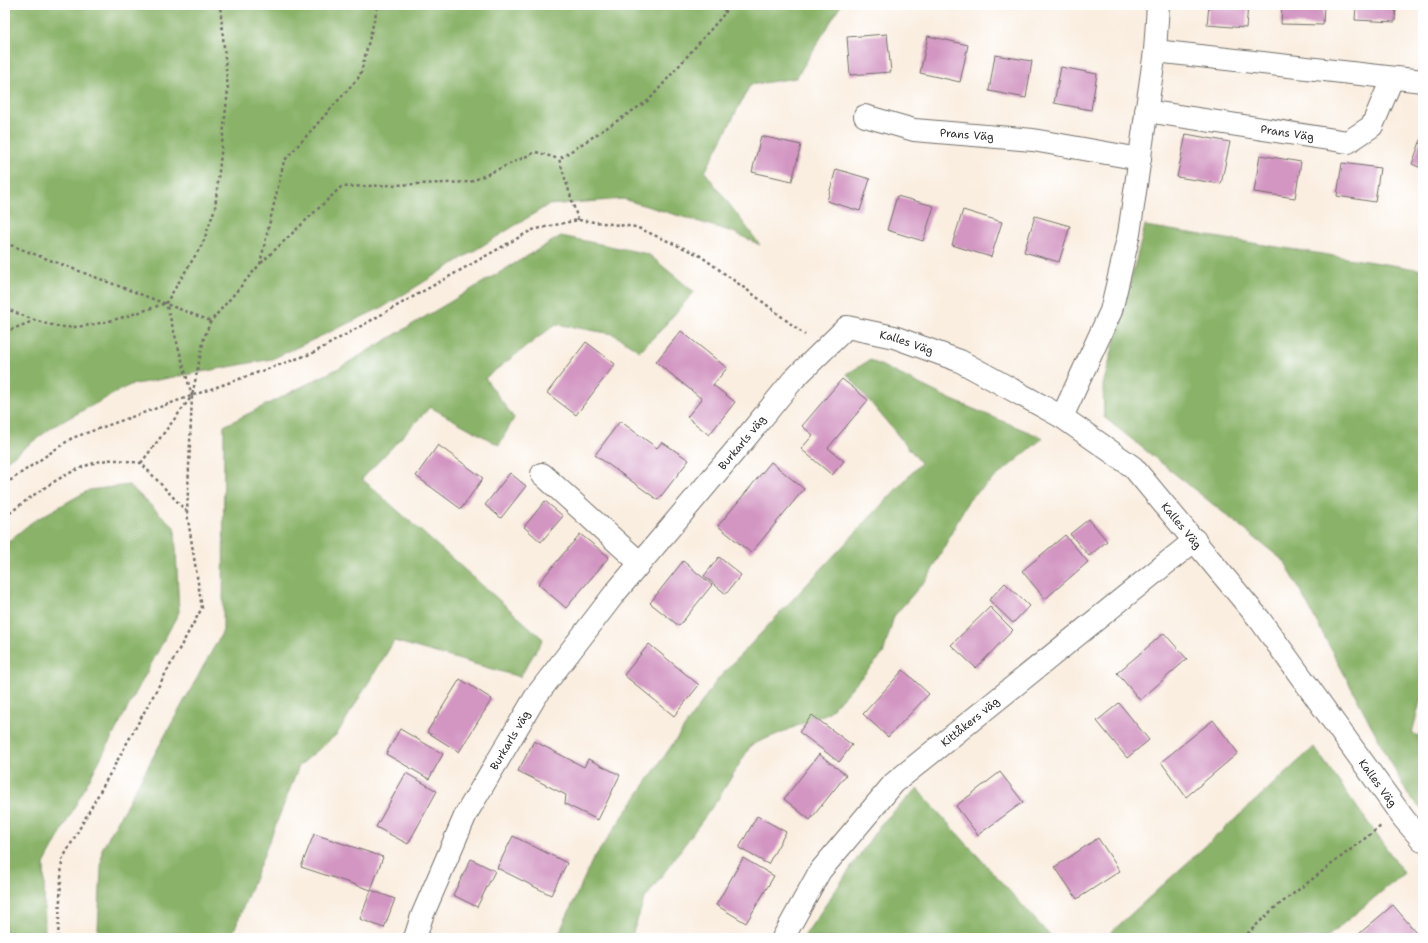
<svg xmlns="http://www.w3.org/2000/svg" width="1428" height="943" viewBox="0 0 1428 943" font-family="'Shantell Sans',sans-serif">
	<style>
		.forest { fill: #8ab369; stroke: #5a6f4a }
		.building { fill: #d396c2 }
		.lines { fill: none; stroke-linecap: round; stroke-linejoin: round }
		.minor-casing { stroke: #736f6a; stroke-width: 24 }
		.path { stroke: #736f6a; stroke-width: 2.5; stroke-dasharray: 3 3; stroke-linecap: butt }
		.minor { stroke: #fff; stroke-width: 22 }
		.labels { text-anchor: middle; stroke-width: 3.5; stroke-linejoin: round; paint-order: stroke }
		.street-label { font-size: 11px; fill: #2b2b2b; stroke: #fff }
	</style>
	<rect width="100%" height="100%" fill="#fff"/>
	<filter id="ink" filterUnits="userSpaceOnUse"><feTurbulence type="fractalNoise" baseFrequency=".025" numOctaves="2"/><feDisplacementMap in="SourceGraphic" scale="8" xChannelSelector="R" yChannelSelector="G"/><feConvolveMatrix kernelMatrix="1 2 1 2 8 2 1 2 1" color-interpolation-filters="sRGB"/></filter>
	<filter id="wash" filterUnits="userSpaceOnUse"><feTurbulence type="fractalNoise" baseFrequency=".012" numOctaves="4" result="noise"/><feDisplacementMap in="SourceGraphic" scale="16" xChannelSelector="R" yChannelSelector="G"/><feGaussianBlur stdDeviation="0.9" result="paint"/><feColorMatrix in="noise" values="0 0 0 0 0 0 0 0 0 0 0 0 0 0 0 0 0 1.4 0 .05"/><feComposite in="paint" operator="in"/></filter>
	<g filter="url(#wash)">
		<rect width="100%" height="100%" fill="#faeee0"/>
		<g class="forest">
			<polygon points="5,5 841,5 796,78 750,85 705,172 760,245 733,232 623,199 548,205 385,306 272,359 130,385 54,426 5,462"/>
			<polygon points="1145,226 1423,270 1423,691 1412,733 1423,738 1423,811 1408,795 1285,562 1104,417 1103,385"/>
			<polygon points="561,236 648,254 694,292 659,332 640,351 613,334 556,324 485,378 514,418 499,445 430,407 362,479 543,639 520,677 394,641 337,734 299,766 231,938 102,938 98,929 102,849 223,631 224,426 339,368"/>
			<polygon points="870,360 952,400 1043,438 969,499 929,576 894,616 883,654 828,713 751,745 718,799 644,900 631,938 557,938 592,861 717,680 921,463 847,374"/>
			<polygon points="129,485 175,528 179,612 44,864 45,938 5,938 5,544 32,522 89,490"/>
			<polygon points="1314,747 1404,873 1326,938 1096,938 1107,936"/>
			<polygon points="917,789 1052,938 803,938 880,825"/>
		</g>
		<g id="blocks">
			<g class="building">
				<polygon points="1209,5 1248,5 1246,28 1207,25"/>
				<polygon points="1282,5 1324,5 1323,25 1281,24"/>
				<polygon points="1356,5 1396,5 1395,22 1355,20"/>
				<polygon points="887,34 891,72 850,75 847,37"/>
				<polygon points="928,36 968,45 960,82 920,73"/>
				<polygon points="995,55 1032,61 1026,98 989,91"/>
				<polygon points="1061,67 1097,74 1091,110 1054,103"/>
				<polygon points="1186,134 1230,142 1221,184 1177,177"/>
				<polygon points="1423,134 1423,169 1412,164"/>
				<polygon points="761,136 801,145 792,181 752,172"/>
				<polygon points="1260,155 1301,162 1295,198 1254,192"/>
				<polygon points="1342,163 1380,168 1375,202 1337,196"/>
				<polygon points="836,169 870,179 860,211 827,201"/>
				<polygon points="897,196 934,206 923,241 887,230"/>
				<polygon points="963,210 1002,222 991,257 952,245"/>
				<polygon points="1035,216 1070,226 1059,262 1024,252"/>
				<polygon points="681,331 727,368 713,385 735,402 709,435 687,417 702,399 656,362"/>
				<polygon points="586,342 615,364 576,415 547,393"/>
				<polygon points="842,379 868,400 828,448 844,461 832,475 801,449 813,435 802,426"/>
				<polygon points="620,421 657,448 662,442 689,460 658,500 595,455"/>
				<polygon points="438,445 483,478 461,509 416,476"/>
				<polygon points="771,462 804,489 751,553 718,526"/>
				<polygon points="510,473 526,486 501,518 485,505"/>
				<polygon points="545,501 563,516 541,542 524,527"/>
				<polygon points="1089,519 1107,541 1089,556 1070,534"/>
				<polygon points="580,534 609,557 566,608 538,584"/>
				<polygon points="1065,535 1088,562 1045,599 1022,571"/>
				<polygon points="719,557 741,575 726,594 704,576"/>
				<polygon points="683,561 712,585 679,626 650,603"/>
				<polygon points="1005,583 1029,606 1013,623 989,600"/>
				<polygon points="990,607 1013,630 976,668 951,645"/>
				<polygon points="1164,633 1187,659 1140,700 1117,673"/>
				<polygon points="649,644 699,685 674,716 624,675"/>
				<polygon points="903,670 929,694 888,737 863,714"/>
				<polygon points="460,679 492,699 459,752 427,732"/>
				<polygon points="1119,703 1149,740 1127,758 1097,721"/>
				<polygon points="812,715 852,745 839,762 799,732"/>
				<polygon points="1213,720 1238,753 1186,797 1161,762"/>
				<polygon points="400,729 443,754 429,779 386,754"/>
				<polygon points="534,741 584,767 588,759 620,775 598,820 565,804 566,795 518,771"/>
				<polygon points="819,754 846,775 810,820 784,799"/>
				<polygon points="1000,772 1023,802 978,835 956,806"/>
				<polygon points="406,773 437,791 408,844 376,827"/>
				<polygon points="757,816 786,832 768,864 739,848"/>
				<polygon points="314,834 383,857 371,890 301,867"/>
				<polygon points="513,836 567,863 551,895 497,868"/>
				<polygon points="1098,838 1120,871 1077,899 1055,867"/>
				<polygon points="743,858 774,876 746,923 716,905"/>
				<polygon points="471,859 495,871 477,907 453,895"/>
				<polygon points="371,890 395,899 384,928 360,919"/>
				<polygon points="1393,905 1421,938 1364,938 1360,933"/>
			</g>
		</g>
	</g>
	<g filter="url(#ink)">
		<use href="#blocks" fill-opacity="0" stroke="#736f6a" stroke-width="1"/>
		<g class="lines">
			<g class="minor-casing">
				<g id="minor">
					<polyline points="1155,51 1423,81"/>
					<path id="s1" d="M1146,111L1348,142L1372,126L1392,79"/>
					<path id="s2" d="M865,116L914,130L1033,140L1140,159"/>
					<polyline points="1062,417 1111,311 1129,234 1155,51 1158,5"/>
					<polyline points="542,474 640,563"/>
					<path id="s3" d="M415,938L422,916L466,814L536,696L615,593L745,439L793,380L847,327L894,337L960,361L1062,417L1133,467L1260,620L1404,819L1423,841"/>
					<path id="s4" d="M783,938L820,871L894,783L1195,540"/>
				</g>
			</g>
			<g class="path">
				<polyline points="725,13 730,5"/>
				<polyline points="578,220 559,159 649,100 725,13 724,5"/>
				<polyline points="5,243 211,321"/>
				<polyline points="261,263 341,187 470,182 536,152 559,159"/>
				<path d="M5,308C23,316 53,329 73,327C103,325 138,313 166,303"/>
				<polyline points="5,332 33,321"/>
				<polyline points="141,463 192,396 166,303 203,243 215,208 228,90 220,5"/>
				<polyline points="5,484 72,438 313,353 532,230 578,220 636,227 699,255 754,295 805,335"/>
				<path d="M5,517C32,495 73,465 107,460C118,459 131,462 141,463L187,512"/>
				<polyline points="58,938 62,860 202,608 187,513 192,396 204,338 211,321 260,264 284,161 360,76 378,5"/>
				<polyline points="1243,938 1271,911 1381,826"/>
			</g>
			<use href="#minor" class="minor"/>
		</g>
	</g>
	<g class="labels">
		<g class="street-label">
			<text dy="4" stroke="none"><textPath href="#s1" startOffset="143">Prans Väg</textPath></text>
			<text dy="4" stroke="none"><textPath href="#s2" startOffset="104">Prans Väg</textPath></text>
			<text dy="4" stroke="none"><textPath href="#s3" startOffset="816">Kalles Väg</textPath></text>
			<text dy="4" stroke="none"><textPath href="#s3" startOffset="598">Burkarls väg</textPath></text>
			<text dy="4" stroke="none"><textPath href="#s3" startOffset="1152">Kalles Väg</textPath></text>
			<text dy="4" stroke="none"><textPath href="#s4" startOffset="289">Kittåkers väg</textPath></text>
			<text dy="4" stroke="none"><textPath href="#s3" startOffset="220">Burkarls väg</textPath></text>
			<text dy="4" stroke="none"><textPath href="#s3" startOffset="1476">Kalles Väg</textPath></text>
		</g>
	</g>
	<rect width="1428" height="943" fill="none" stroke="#fff" stroke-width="20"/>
</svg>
